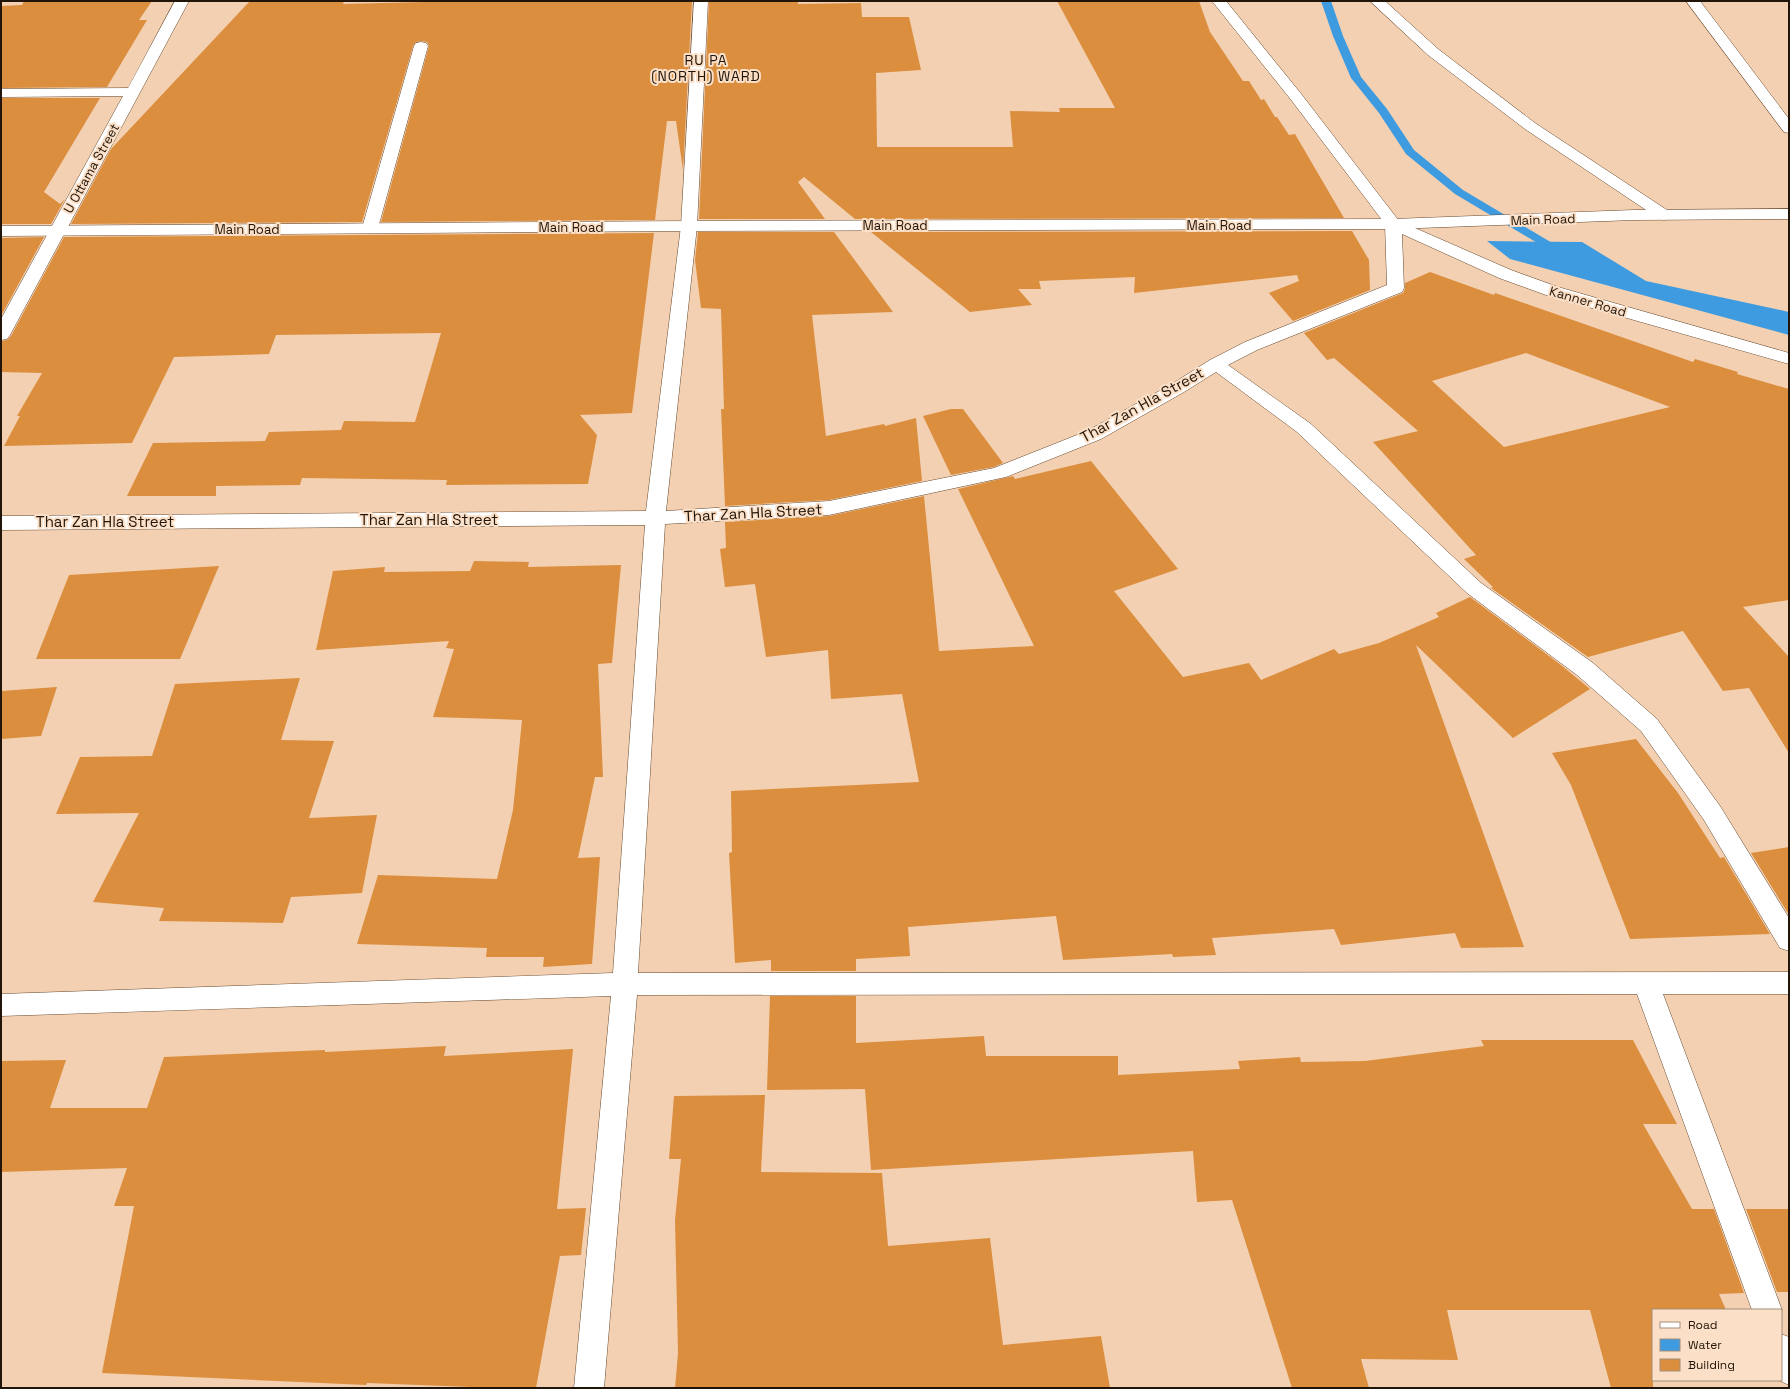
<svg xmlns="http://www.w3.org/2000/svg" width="1790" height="1389" viewBox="0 0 1790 1389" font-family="'Space Grotesk',sans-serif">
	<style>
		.water { fill: #3e9bdf }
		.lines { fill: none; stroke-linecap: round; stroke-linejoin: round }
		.stream { fill: #3e9bdf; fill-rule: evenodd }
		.building { fill: #db8e3d; fill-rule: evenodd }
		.minor-casing { stroke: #674a2f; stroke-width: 1 }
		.major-casing { stroke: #674a2f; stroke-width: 1 }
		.minor { fill: #fff; fill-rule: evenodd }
		.major { fill: #fff; fill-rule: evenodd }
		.labels { text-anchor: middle; stroke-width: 4; stroke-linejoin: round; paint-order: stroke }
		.far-street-label { font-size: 13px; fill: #21150a; stroke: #fbdfc6 }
		.far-quarter-label { font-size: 14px; letter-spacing: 1px; fill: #21150a; stroke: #fbdfc6 }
		.street-label { font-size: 15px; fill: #21150a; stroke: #fbdfc6 }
	</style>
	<rect width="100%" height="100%" fill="#f3d0b2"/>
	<polygon class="water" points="1487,241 1582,242 1646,281 1789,312 1789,335 1510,259"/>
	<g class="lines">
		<polygon class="stream" points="1321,1 1331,1 1343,36 1361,77 1387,109 1414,150 1463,190 1564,250 1566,252 1564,254 1556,254 1455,194 1406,154 1379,113 1351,78 1333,36"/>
	</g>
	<g class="building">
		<polygon points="24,1 152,1 139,20 147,20 107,87 1,88 1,6 22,5"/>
		<polygon points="344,1 343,4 462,1 692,1 683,170 676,121 667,121 655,220 381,222 429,46 427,42 421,41 416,42 413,46 362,222 71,224 111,149 249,2"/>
		<polygon points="709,1 798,1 798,4 861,3 862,17 909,17 921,70 876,73 877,147 1013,147 1010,111 1060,112 1059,108 1115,108 1057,1 1199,1 1210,32 1243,81 1249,81 1261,100 1264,99 1275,117 1277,117 1289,135 1295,134 1344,218 855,219 804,177 798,182 825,219 699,219"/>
		<polygon points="1,98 100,98 44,192 60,204 65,199 51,224 1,224"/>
		<polygon points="1352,231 1369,260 1370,290 1293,321 1269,293 1299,281 1297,275 1134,293 1135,277 1039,281 1041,289 1018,289 1032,305 970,312 871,232"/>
		<polygon points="698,232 834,232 893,312 812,315 826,436 884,424 885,426 916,418 922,481 829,500 725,506 721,409 724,409 721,309 701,308 695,260"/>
		<polygon points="654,233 632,413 580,415 597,435 588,484 446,485 447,480 302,478 300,485 216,486 216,496 127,496 153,443 265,441 269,432 341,430 344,421 415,422 441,333 276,335 269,354 174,357 132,443 4,446 20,416 17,416 42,373 1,372 1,341 7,340 11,336 64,237"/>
		<polygon points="44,237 1,316 1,238"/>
		<path d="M1430,272L1494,295L1495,293L1693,362L1695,359L1738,372L1737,374L1789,389V600L1743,607L1789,657V753L1749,688L1723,691L1683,631L1588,657L1491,588L1493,587L1464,559L1476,555L1373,442L1418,431L1334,358L1327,360L1304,333L1403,293L1405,289V283ZM1526,353L1670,407L1504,447L1432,381Z"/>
		<polygon points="951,409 963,409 1003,463 994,467 951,475 923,416"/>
		<polygon points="1091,461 1178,569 1114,591 1183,677 1249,663 1261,680 1334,649 1339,654 1379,643 1439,617 1436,613 1470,597 1561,665 1590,689 1513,738 1416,645 1524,947 1461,948 1455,933 1341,945 1334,929 1212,938 1216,955 1173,957 1172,954 1063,960 1056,916 908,927 910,956 856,959 856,971 771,971 771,960 735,963 729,853 732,852 731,791 919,782 902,694 831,699 828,650 766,657 755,584 725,587 720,549 726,548 725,522 829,516 924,496 939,651 1034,646 958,489 1013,476 1015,479"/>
		<polygon points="474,561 529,562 528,567 621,565 612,663 598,664 603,777 595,777 578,858 600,857 592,964 543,967 544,957 486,957 487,948 357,944 378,875 497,879 513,810 522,720 433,717 454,649 446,648 449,641 316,650 333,571 385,567 384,572 470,571"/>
		<polygon points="219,566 180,659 36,659 69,575"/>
		<polygon points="300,678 281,740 334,741 309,818 377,815 362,893 291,897 283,923 159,921 164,908 93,902 139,813 56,814 80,757 152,756 175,684"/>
		<polygon points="57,687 41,736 1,739 1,691"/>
		<polygon points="1636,739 1678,793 1720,858 1724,857 1770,934 1630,939 1571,785 1552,753"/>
		<polygon points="1789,847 1789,915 1751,853"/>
		<polygon points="770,996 856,996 856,1043 984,1036 986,1056 1118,1056 1118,1075 1240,1069 1238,1061 1300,1057 1301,1062 1365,1061 1484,1046 1481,1040 1633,1040 1677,1124 1643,1124 1692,1209 1714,1209 1744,1293 1719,1294 1726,1310 1653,1310 1653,1388 1611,1388 1590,1310 1447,1310 1458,1360 1361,1359 1369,1388 1292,1388 1232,1200 1197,1202 1193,1151 871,1170 865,1089 767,1090"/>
		<polygon points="446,1046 444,1056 573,1049 557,1209 586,1208 581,1255 560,1256 536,1388 496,1388 367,1383 366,1385 102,1373 134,1206 114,1206 127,1168 1,1172 1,1061 66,1060 50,1108 147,1108 164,1057 325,1050 325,1052"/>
		<polygon points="765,1095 761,1172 882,1173 888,1246 990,1238 1003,1345 1101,1336 1110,1388 675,1388 678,1353 675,1220 681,1159 669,1159 674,1096"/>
		<polygon points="1746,1209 1789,1209 1789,1292 1777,1292"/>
	</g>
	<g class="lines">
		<g class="minor-casing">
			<g id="minor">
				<polygon points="175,1 189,1 10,335 7,339 1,340 1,319 123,96 1,97 1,89 128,88"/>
				<polygon points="694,1 708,1 697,226 666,511 829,501 994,468 1087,431 1172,384 1210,360 1245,342 1387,285 1385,224 1292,101 1212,1 1226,1 1302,95 1399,221 1511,270 1558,287 1789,353 1789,364 1546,295 1499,278 1402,234 1404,288 1402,292 1257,350 1228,365 1311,424 1481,583 1593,663 1657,719 1720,806 1789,918 1789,951 1780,948 1704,820 1641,731 1577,675 1467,593 1297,432 1216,372 1184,392 1101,439 1006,477 829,515 665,524 638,973 1789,972 1789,994 1663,994 1782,1310 1781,1312 1781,1310 1752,1310 1637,994 637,995 604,1388 574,1388 611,996 1,1016 1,994 613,973 645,525 1,530 1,516 646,511 681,226"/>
				<polygon points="1370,1 1385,1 1438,49 1535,123 1670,212 1672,215 1670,218 1664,220 1658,218 1525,129 1428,55"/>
				<polygon points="1686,1 1700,1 1789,119 1789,133 1784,132"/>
				<polygon points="421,42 426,43 428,46 378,228 376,231 370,233 364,231 362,228 414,46 416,43"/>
				<polygon points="1781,1334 1789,1337 1789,1385 1778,1380 1781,1380"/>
			</g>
		</g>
		<g class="major-casing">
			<polygon id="major" points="1789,209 1789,219 1634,220 1393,229 689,231 1,236 1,226 689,221 1393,219 1634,210"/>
		</g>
		<use href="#minor" class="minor"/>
		<use href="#major" class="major"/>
	</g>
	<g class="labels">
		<g class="far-street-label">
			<text transform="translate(91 168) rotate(-61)" y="5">U Ottama Street</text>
			<text transform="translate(1543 219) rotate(-2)" y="5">Main Road</text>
			<text x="895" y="230">Main Road</text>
			<text x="1219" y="230">Main Road</text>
			<text x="571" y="232">Main Road</text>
			<text x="247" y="234">Main Road</text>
			<text transform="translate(1588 301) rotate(16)" y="5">Kanner Road</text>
		</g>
		<g class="far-quarter-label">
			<text x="706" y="65">RU PA<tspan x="706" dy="16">(NORTH) WARD</tspan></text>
		</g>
		<g class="street-label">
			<text transform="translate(1142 405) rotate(-29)" y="5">Thar Zan Hla Street</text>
			<text transform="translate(753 513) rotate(-3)" y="5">Thar Zan Hla Street</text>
			<text x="429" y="525">Thar Zan Hla Street</text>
			<text x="105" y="527">Thar Zan Hla Street</text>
		</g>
	</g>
	<rect width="1790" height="1389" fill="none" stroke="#21150a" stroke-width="4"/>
	<rect x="1652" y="1309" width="130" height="72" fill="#fbdfc6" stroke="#a48e7b"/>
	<rect x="1660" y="1322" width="20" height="6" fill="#ffffff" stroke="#a48e7b"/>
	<text x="1688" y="1329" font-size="12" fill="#21150a">Road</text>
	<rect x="1660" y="1339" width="20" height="12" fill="#3e9bdf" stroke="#a48e7b"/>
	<text x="1688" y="1349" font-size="12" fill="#21150a">Water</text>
	<rect x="1660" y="1359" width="20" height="12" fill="#db8e3d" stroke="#a48e7b"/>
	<text x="1688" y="1369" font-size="12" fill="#21150a">Building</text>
</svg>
